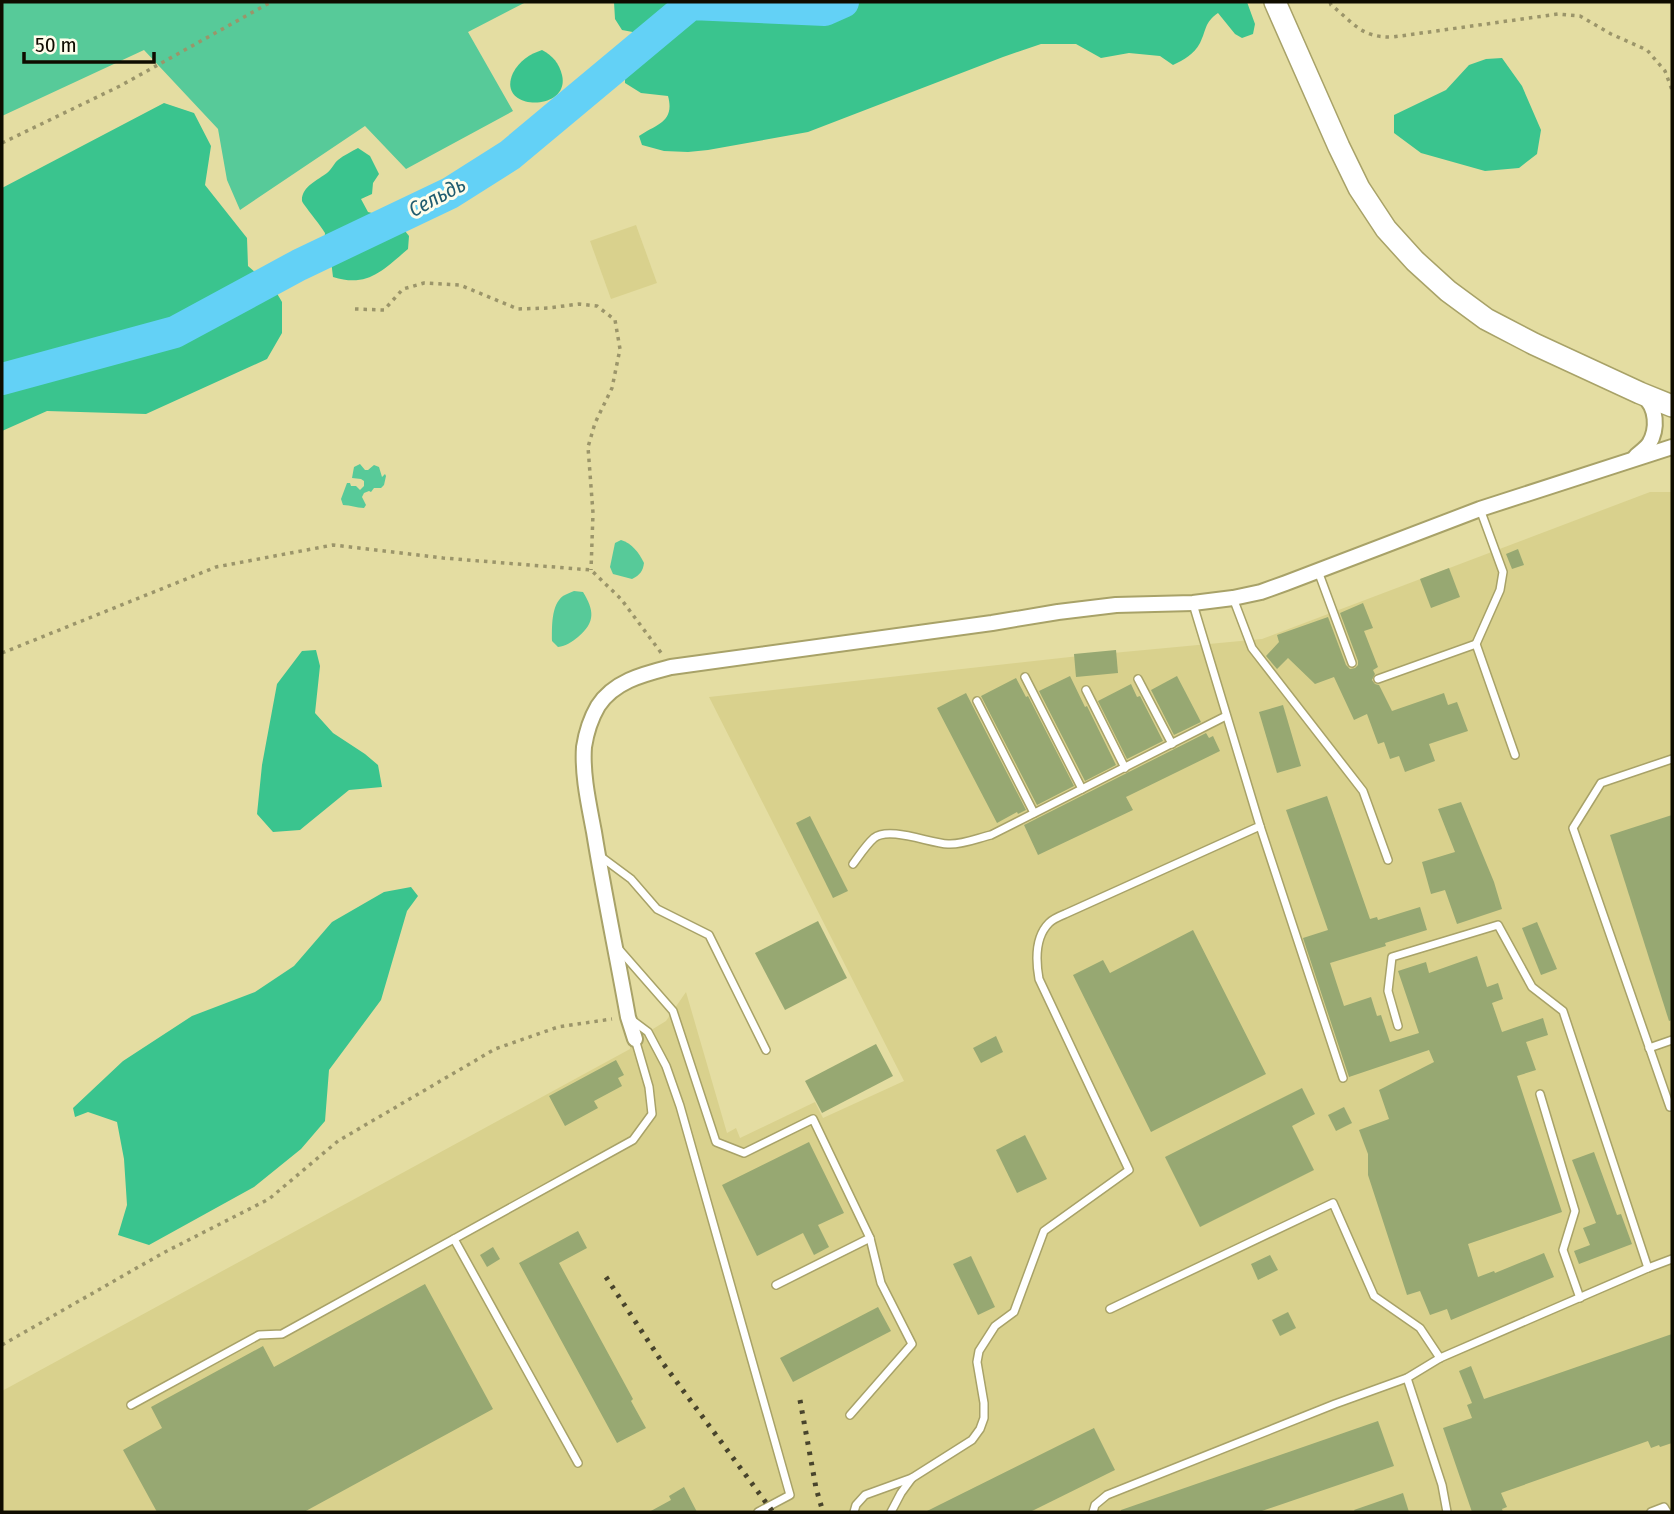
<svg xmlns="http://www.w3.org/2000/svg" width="1674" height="1514" viewBox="0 0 1674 1514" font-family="'Fira Sans Condensed',sans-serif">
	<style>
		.built { fill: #d9d18d }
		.green { fill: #57ca99 }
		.forest { fill: #3ac48e }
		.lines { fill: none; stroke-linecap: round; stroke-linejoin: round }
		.river { stroke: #63d1f6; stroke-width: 32 }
		.building { fill: #97a872 }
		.service-casing { stroke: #a8a268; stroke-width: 10 }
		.minor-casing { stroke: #a8a268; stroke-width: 18 }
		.secondary-casing { stroke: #a8a268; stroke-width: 24 }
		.path { stroke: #9b956a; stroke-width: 3.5; stroke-dasharray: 3.5 5; stroke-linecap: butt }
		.service { stroke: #fff; stroke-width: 7 }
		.minor { stroke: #fff; stroke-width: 14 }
		.secondary { stroke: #fff; stroke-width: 21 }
		.rail { stroke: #48442c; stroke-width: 5; stroke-dasharray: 3.5 7; stroke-linecap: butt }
		.labels { text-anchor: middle; stroke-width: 6; stroke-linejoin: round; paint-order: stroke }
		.water-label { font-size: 21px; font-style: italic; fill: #215d70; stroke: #fefdeb }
	</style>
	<rect width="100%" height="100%" fill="#e4dda2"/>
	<g class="built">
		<polygon points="636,225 657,283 611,299 590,241"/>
		<polygon points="1650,492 1672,492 1672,1512 2,1512 2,1391 630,1049 630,1043 666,1021 686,992 727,1133 736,1128 740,1138 815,1102 823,1118 904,1081 709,697 1070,657 1262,639"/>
	</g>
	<g class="green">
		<polygon points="2,2 526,2 468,32 513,111 406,169 365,126 240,210 227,180 218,129 144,50 2,116"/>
		<path d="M360,464L365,470H368L374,465L379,467L382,477L385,474L386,476L384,485L381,488H374L371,492L369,491L364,493L362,497L366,505L364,508C356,508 351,505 343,505L341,499L347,483H350L351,486H356L360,490L364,486V481L361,479L352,478L354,467Z"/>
		<path d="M621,540C632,543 639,553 644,563C643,571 640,575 632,579L613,574L610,567L615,543Z"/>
		<path d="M574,591L583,592C594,610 596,622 578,637C572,642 566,646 558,647L552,641C552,627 551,605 563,596C566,594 570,593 574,591Z"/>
	</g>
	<g class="forest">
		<path d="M614,2H1247L1255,24L1253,34L1242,38L1235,34L1218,13C1204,23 1207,29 1200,43C1194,54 1184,60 1173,65L1160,56L1129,53L1101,58L1076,44H1041L1003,57L808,132L708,150L688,152L664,151L642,145L639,136C657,124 675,122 668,96L641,93L625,83V69L642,40L638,33L622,30L615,19Z"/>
		<path d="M542,50C553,56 559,63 562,75C571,112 495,112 513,73C519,61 530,54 542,50Z"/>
		<polygon points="1502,58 1522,86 1541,130 1537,154 1519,168 1485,171 1421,153 1394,133 1394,115 1446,90 1469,65 1486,59"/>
		<polygon points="164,103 194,113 211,146 205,185 247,238 248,266 275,290 282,302 282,333 267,359 146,414 47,411 2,431 2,188"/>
		<path d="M358,148L370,156L379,174L373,183L372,194L361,199L368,212L376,214L385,223L401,226L409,236L408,249C383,270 368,288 333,277L330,252L324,244L325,233C322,227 302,203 302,201C301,187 318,180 327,173C332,169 334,163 338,160C344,155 351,152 358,148Z"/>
		<polygon points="316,650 320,666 315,713 333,733 365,754 378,765 382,787 349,790 300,830 273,832 257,814 262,765 277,684 302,651"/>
		<polygon points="411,887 418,896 407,911 381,1000 329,1070 325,1121 301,1149 254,1187 149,1245 118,1235 127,1205 124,1159 117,1122 88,1112 75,1117 73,1108 123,1061 192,1016 255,992 294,966 332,922 384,892"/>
	</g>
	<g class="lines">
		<polyline class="river" points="2,379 175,332 299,265 450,193 510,155 691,4 825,10 843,2"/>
	</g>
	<g class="building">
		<polygon points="1518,549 1524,565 1512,569 1506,554"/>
		<polygon points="1449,568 1460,597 1431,608 1420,579"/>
		<polygon points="1363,603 1373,628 1364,631 1378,667 1373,670 1375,674 1372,680 1375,684 1379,685 1392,711 1444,693 1448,705 1457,702 1468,731 1429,744 1435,761 1405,772 1399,756 1390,759 1384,742 1378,744 1367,714 1354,720 1334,677 1315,684 1288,658 1277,669 1266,656 1279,642 1277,635 1328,617 1346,665 1350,669 1355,668 1358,665 1358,661 1340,613"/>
		<polygon points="1116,650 1118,673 1076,677 1074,654"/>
		<polygon points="1070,676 1085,707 1087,706 1116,765 1085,781 1039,691"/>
		<polygon points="1177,676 1201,722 1174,735 1151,690"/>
		<polygon points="1016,678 1026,697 1028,696 1074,786 1037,805 981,696"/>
		<polygon points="1131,684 1137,697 1140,696 1163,741 1127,759 1098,701"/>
		<polygon points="966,693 1026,810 1018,814 1017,812 997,823 937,708"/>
		<polygon points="1283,705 1301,766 1277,773 1259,712"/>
		<polygon points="1206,733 1209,738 1213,736 1220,751 1126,797 1133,810 1038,855 1024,825"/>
		<polygon points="1327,796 1370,919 1377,917 1378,920 1420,907 1427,930 1385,943 1386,946 1330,963 1344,1006 1371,997 1377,1016 1381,1015 1390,1042 1419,1033 1398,971 1426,962 1429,973 1477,956 1487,987 1498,983 1503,999 1492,1003 1502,1032 1543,1018 1548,1035 1526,1042 1536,1070 1517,1076 1562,1212 1468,1244 1478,1277 1494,1271 1495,1273 1544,1253 1554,1277 1451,1320 1447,1309 1430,1315 1420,1291 1407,1295 1368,1175 1368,1154 1359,1130 1389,1119 1379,1090 1434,1062 1429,1050 1349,1077 1303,938 1328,930 1286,810"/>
		<polygon points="1461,802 1494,882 1502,909 1457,924 1445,890 1431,894 1422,862 1455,852 1438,809"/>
		<polygon points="1672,815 1672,1020 1669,1021 1610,835"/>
		<polygon points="810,816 848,891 833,898 796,823"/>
		<polygon points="818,921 847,978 785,1010 755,953"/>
		<polygon points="1537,922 1557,969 1541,975 1522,928"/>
		<polygon points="1193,930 1266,1074 1151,1132 1073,975 1103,960 1110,973"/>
		<polygon points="996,1036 1003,1052 981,1063 973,1048"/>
		<polygon points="876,1044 893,1076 822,1113 805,1081"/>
		<polygon points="616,1060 624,1075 618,1078 622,1086 594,1101 598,1108 565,1126 549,1096"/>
		<polygon points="1302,1088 1315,1114 1292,1126 1314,1170 1200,1227 1165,1157"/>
		<polygon points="1344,1107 1352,1123 1336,1131 1328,1115"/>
		<polygon points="1025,1135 1047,1179 1017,1193 996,1150"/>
		<polygon points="809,1142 844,1213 818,1225 829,1247 814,1255 803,1233 757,1256 722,1185"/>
		<polygon points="1594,1152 1617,1215 1621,1214 1632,1244 1579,1264 1574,1251 1590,1245 1583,1228 1596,1223 1572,1160"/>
		<polygon points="578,1231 587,1248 559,1263 633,1399 631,1401 646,1428 617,1443 519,1263"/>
		<polygon points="493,1247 500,1259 487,1267 480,1255"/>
		<polygon points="1270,1255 1278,1270 1258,1280 1251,1264"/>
		<polygon points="971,1256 995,1307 978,1315 953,1264"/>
		<polygon points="425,1284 493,1409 304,1512 157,1512 123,1450 162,1428 151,1407 263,1346 274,1367"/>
		<polygon points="878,1307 891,1331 793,1382 780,1358"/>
		<polygon points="1288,1312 1296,1328 1280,1336 1272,1320"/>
		<polygon points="1672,1334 1672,1443 1660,1447 1659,1445 1651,1448 1648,1441 1501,1493 1507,1507 1502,1509 1503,1512 1472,1512 1443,1428 1472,1418 1467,1405 1472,1403 1459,1371 1471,1366 1484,1399"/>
		<polygon points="1378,1421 1394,1466 1259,1512 1121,1512 1121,1510"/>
		<polygon points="1094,1428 1115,1470 1030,1512 925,1512"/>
		<polygon points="684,1487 697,1512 649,1512 671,1500 669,1496"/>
		<polygon points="1403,1493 1409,1512 1355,1512 1354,1510"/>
	</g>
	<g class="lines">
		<g class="service-casing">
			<g id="service">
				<polyline points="1480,509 1503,572 1500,590 1476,644 1515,755"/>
				<polyline points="1318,571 1352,663"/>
				<polyline points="1233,598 1252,648 1363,791 1388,860"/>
				<polyline points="1025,677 1082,789"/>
				<polyline points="1138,679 1172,744"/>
				<polyline points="1378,679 1476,644"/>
				<polyline points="1086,690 1125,768"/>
				<polyline points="977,701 1034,813"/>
				<polyline points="1260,826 1343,1078"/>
				<polyline points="600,856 631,879 657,909 709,935 766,1050"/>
				<path d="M853,864C859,856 866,845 874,838C889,826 929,843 948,844C962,845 978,838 991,835L1226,716"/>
				<polyline points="617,947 673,1011 716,1142 744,1153 813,1119 870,1238 776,1285"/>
				<polyline points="632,1020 648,1032 666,1066 680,1106 790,1495 758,1512"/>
				<polyline points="1398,1026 1388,991 1392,957 1498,925 1532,987 1563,1011 1648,1268"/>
				<polyline points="1649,1048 1672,1040"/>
				<polyline points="1540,1094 1575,1211 1563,1250 1580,1298"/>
				<polyline points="1670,1107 1573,828 1601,783 1672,759"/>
				<polyline points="454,1239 578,1463"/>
				<polyline points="1110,1309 1333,1203 1374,1296 1420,1328 1440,1358"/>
				<polyline points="1407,1378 1442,1485 1447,1512"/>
				<polyline points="131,1405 259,1335 282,1334 633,1140 652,1114 649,1087 635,1039"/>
				<polyline points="850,1415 912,1344 881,1283 870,1238"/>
				<path d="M854,1512L856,1505L865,1495L912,1478L972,1440L980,1429L984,1418V1403L977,1362L979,1351L995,1326L1014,1312L1044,1231L1129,1170L1039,979C1036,962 1035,937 1049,923C1053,919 1060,916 1065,914L1260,826L1193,604"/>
				<polyline points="891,1512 901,1493 912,1478"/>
				<polyline points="1093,1512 1095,1505 1107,1495 1335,1404 1407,1378 1440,1358 1648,1268 1672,1259"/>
				<polyline points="1651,1512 1664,1507 1667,1512"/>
			</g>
		</g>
		<g class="minor-casing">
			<g id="minor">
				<path d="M1636,456C1641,452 1646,448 1649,444C1658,429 1657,407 1643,396"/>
				<path d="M635,1039L628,1017C617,955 604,894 594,832C589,805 582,775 584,747C586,734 591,718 598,706C614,681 644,674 671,667L992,623L1058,612L1116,605L1193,603L1233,598L1261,592L1286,583L1480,509L1672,447"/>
			</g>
		</g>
		<g class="secondary-casing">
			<polyline id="secondary" points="1275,2 1339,147 1359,188 1386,229 1415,261 1448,291 1486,319 1534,344 1640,393 1672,406"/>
		</g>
		<g class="path">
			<path d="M1330,2L1331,5C1354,23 1361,38 1393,37L1558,14L1580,16L1611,34L1647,50L1665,71L1672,90"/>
			<polyline points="2,143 120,86 271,2"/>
			<polyline points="355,309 384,310 403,289 424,283 460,285 518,309 548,308 579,304 597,306 615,320 620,349 612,388 595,423 588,447 593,513 591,570"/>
			<polyline points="2,653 216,567 333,545 443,558 591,570 621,599 662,654"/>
			<polyline points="2,1345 163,1253 269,1199 338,1141 495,1049 558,1027 612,1019"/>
		</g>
		<use href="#service" class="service"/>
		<use href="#minor" class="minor"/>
		<use href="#secondary" class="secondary"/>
		<g class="rail">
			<polyline points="606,1277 662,1362 773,1512"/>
			<polyline points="800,1400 816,1488 823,1512"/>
		</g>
	</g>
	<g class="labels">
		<g class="water-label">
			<text transform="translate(437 197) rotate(-28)" y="7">Сельдь</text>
		</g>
	</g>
	<rect width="1674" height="1514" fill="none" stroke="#0f0c00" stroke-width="7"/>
	<path d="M24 52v10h130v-10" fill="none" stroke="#0f0c00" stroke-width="3.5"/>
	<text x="35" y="52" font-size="21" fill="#0f0c00" stroke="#fefdeb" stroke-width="5" paint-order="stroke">50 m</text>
</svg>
